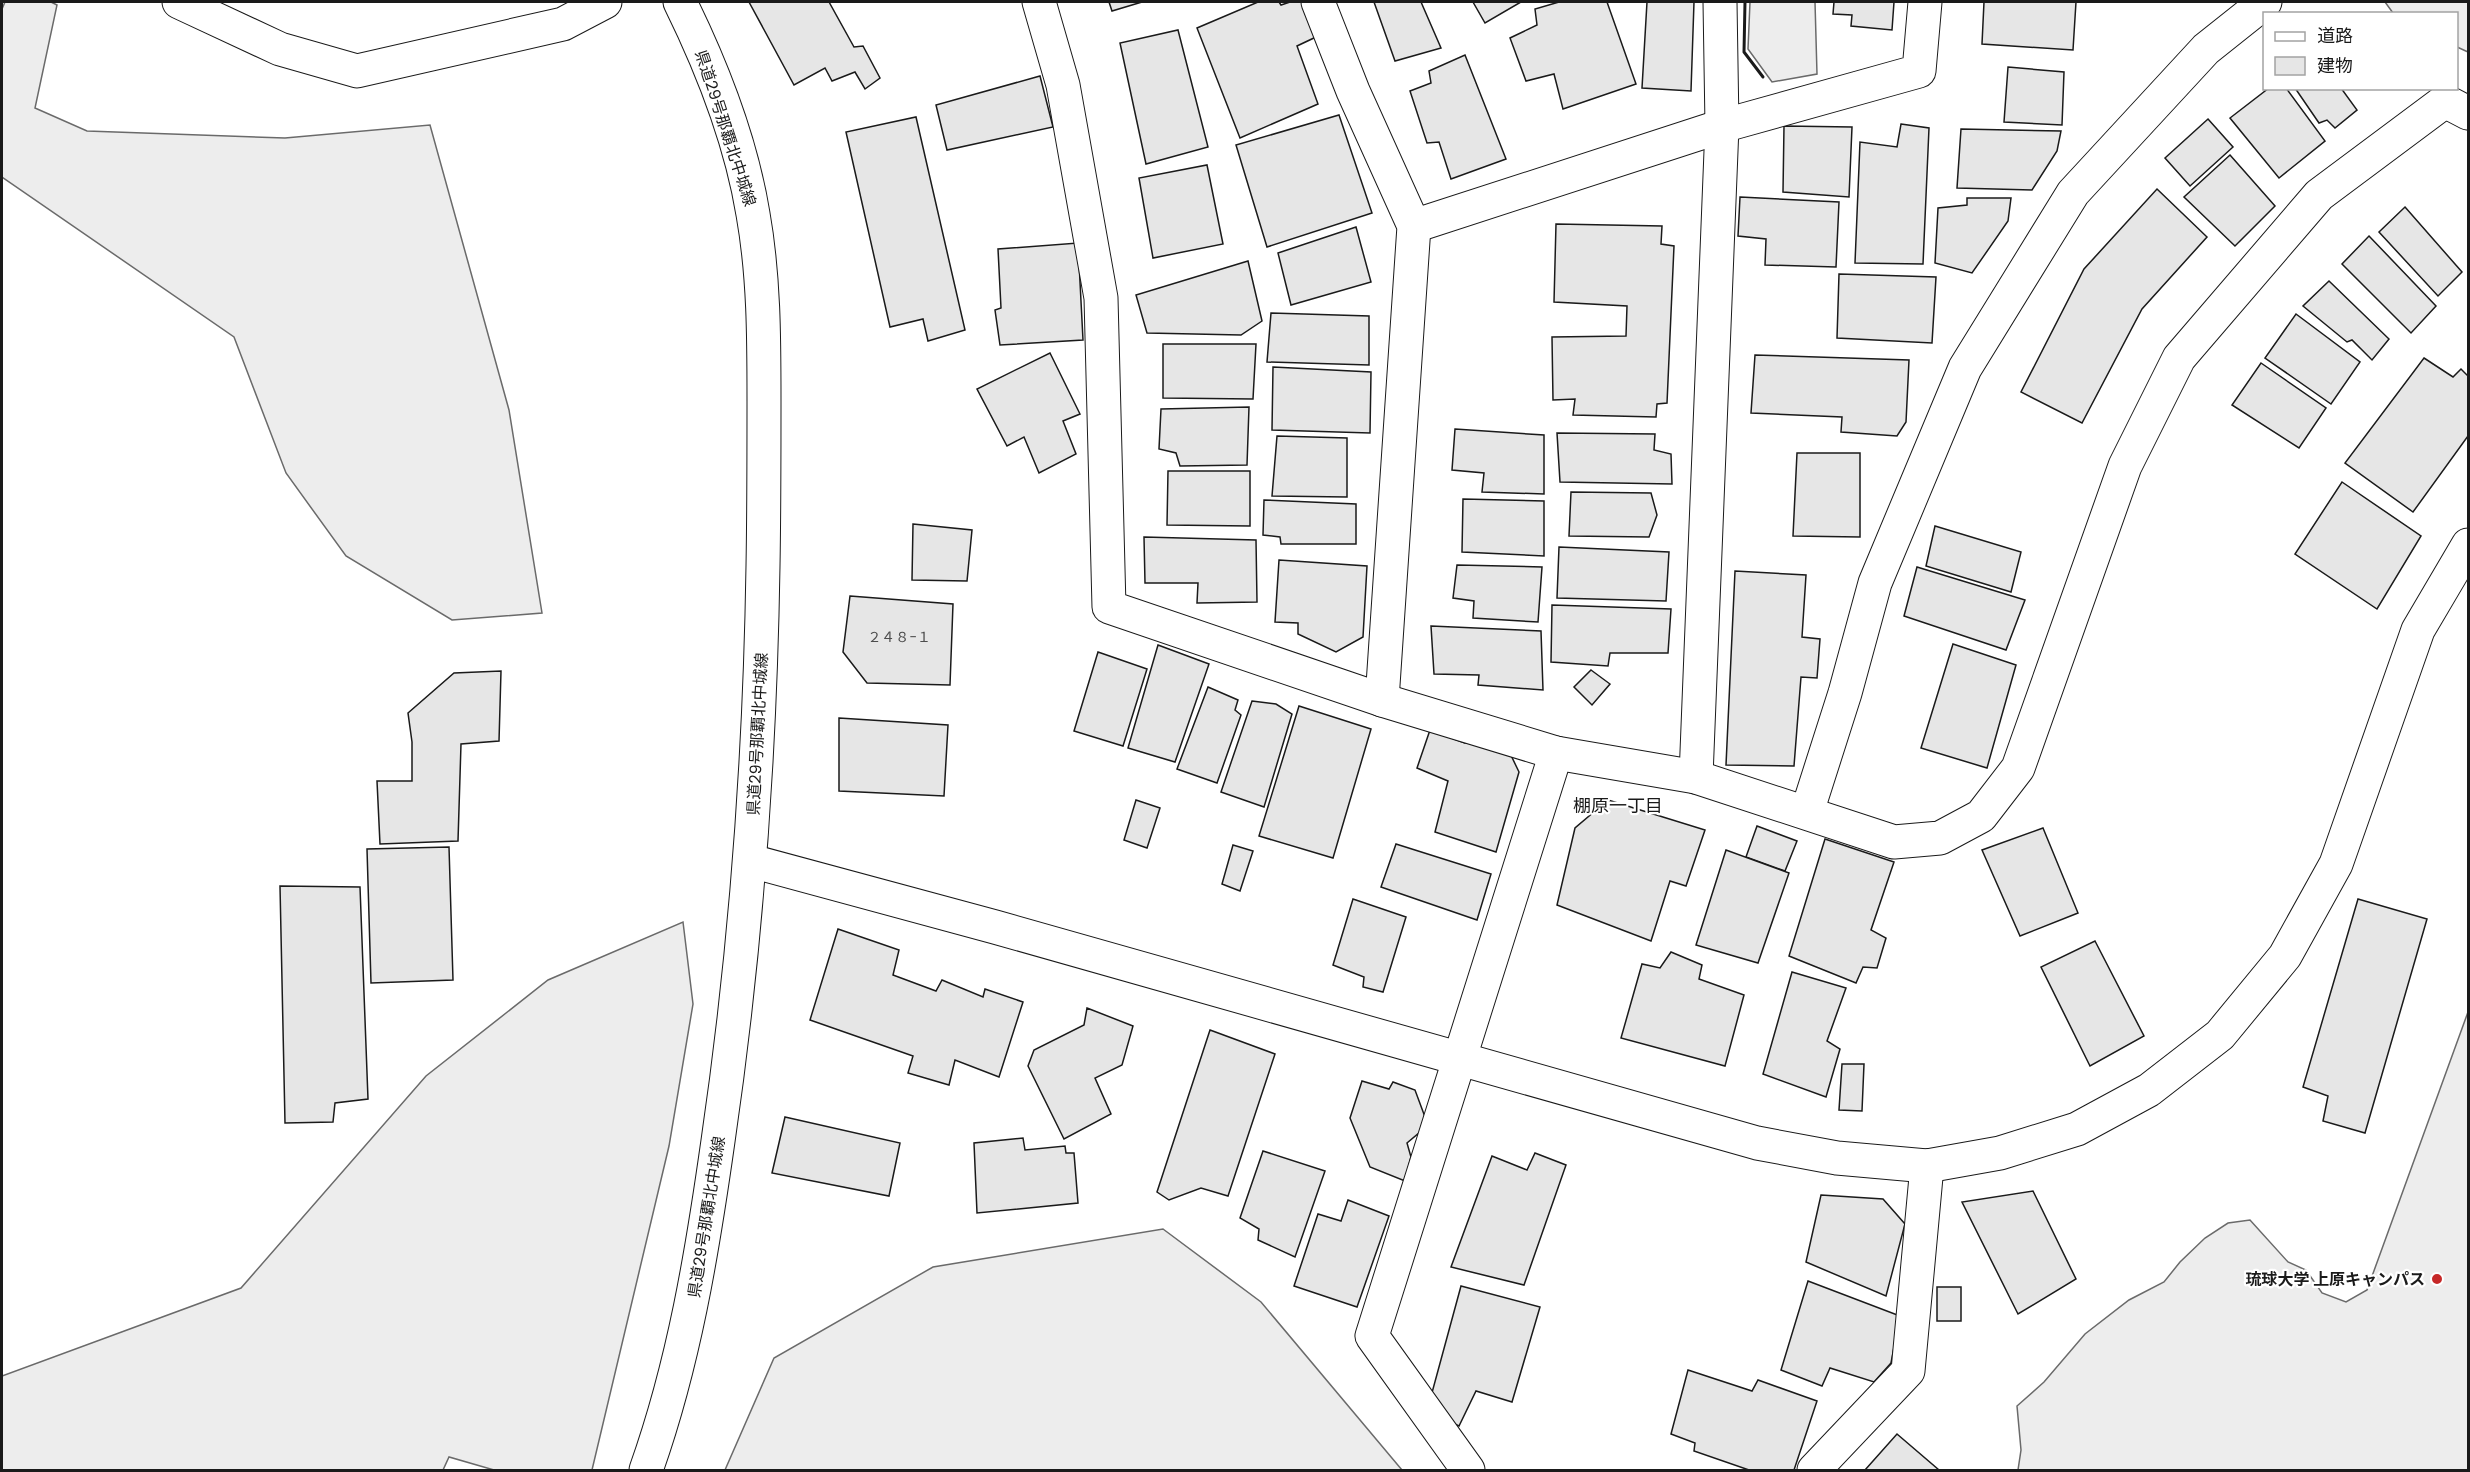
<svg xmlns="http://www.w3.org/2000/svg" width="2470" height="1472" viewBox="0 0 2470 1472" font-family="Poppins,'Noto Sans JP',sans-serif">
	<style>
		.built { fill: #ededed; stroke: #6a6a6a; stroke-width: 1.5 }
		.building { fill: #e6e6e6; stroke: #1a1a1a; stroke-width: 1.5 }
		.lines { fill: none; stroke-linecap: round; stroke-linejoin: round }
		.minor-casing { stroke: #1a1a1a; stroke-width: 35 }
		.tertiary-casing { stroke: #1a1a1a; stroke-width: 35 }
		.primary-casing { stroke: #1a1a1a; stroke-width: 35 }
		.minor { stroke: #fff; stroke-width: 33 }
		.tertiary { stroke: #fff; stroke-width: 33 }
		.primary { stroke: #fff; stroke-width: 33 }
		.wall { stroke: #1a1a1a; stroke-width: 3 }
		.poi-dot { fill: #c62828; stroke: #fff; stroke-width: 2 }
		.labels { text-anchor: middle; stroke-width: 4.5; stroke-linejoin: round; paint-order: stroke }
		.number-label { font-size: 14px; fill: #4d4d4d }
		.street-label { font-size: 16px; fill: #1a1a1a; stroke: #fff }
		.poi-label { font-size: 16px; font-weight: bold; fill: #1a1a1a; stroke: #fff; text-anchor: end }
		.neighbourhood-label { font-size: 18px; fill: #1a1a1a; stroke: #fff }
	</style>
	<rect width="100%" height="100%" fill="#fff"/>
	<g class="built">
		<polygon points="5,2 51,2 57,5 35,108 87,131 285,138 430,125 509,410 542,613 452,620 346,556 286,473 234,337 2,177 2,9"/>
		<polygon points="1750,2 1815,2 1817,74 1772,82 1748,49"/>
		<polygon points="2385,2 2468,2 2468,52 2457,47 2456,14 2393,13"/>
		<polygon points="683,922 693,1004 669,1146 592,1470 494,1470 449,1457 443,1470 2,1470 2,1376 241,1288 426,1076 548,980"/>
		<polygon points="2468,1012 2468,1470 2018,1470 2021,1450 2017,1406 2044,1382 2085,1334 2129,1300 2164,1282 2180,1262 2205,1238 2228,1223 2250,1220 2288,1262 2306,1270 2322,1293 2346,1302 2367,1290"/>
		<polygon points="1163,1229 1261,1302 1402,1470 725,1470 774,1358 933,1267"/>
	</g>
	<g class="building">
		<polygon points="749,2 829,2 854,47 863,46 880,78 865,89 855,72 832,81 825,68 794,85"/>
		<polygon points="1109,2 1142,2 1112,11"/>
		<polygon points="1258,2 1279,2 1281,5 1290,2 1303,2 1316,37 1297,46 1318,104 1240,138 1197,28"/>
		<polygon points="1374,2 1421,2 1441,48 1395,61"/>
		<polygon points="1473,2 1521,2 1485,23"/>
		<polygon points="1559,2 1607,2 1636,84 1563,109 1554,74 1526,81 1510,38 1537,25 1535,9"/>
		<polygon points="1647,2 1694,2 1691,91 1642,88"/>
		<polygon points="1834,2 1894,2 1892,30 1851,26 1852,15 1833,14"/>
		<polygon points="1984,2 2076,2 2073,50 1982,44"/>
		<polygon points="1178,30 1208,147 1146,164 1120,43"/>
		<polygon points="1465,55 1506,159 1451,179 1439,142 1427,143 1410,91 1431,83 1429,71"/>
		<polygon points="2008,67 2064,72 2062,125 2004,122"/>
		<polygon points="1040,76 1053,127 947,150 936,105"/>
		<polygon points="2269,88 2286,88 2325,141 2279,178 2230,118"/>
		<polygon points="2295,88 2341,88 2357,110 2335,128 2327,120 2319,123"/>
		<polygon points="1339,115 1372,213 1267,247 1236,145"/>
		<polygon points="916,117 965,330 928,341 923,319 890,327 846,132"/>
		<polygon points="2208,119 2233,147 2190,186 2165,158"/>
		<polygon points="1901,124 1929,128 1923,264 1855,263 1860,142 1897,147"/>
		<polygon points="1784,126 1852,127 1849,197 1783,192"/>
		<polygon points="1961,129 2061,131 2057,151 2032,190 1957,188"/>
		<polygon points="2230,155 2275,206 2235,246 2184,197"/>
		<polygon points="1207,165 1223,244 1153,258 1139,178"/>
		<polygon points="2157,189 2207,237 2142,309 2082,423 2021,392 2084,269"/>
		<polygon points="1740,197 1839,202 1836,267 1765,265 1766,239 1738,236"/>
		<polygon points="1967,198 2011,198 2008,221 1972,273 1935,263 1938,208 1967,205"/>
		<polygon points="2405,207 2462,272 2438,296 2379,232"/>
		<polygon points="1556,224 1662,226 1661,244 1674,246 1667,403 1657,404 1656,417 1573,415 1575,399 1553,400 1552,337 1626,336 1627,306 1554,302"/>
		<polygon points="1356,227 1371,282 1291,305 1278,253"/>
		<polygon points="2369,236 2436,306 2411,333 2342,264"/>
		<polygon points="1078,243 1083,340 1000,345 995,310 1001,308 998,249"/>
		<polygon points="1248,261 1262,321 1241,335 1147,333 1136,295"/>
		<polygon points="1839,274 1936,277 1932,343 1837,338"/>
		<polygon points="2329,281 2389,339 2372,360 2352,340 2347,342 2303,306"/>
		<polygon points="1271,313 1369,316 1369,365 1267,362"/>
		<polygon points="2296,314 2360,362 2331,404 2265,358"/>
		<polygon points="1163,344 1256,344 1253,399 1163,398"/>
		<polygon points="1050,353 1080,414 1063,421 1076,454 1039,473 1024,437 1007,446 977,389"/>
		<polygon points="1755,355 1909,360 1906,422 1897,436 1841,432 1842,417 1751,413"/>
		<polygon points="2424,358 2453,377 2461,369 2468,376 2468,436 2413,512 2345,463"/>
		<polygon points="2261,363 2326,408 2299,448 2232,405"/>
		<polygon points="1273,367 1371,372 1370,433 1272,430"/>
		<polygon points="1249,407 1247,465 1180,466 1176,453 1159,449 1161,409"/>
		<polygon points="1455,429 1544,435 1544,494 1482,492 1484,473 1452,470"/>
		<polygon points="1557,433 1655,434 1654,450 1671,454 1672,484 1560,482"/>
		<polygon points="1277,436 1347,438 1347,497 1272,496"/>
		<polygon points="1797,453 1860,453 1860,537 1793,536"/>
		<polygon points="1168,471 1250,471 1250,526 1167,525"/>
		<polygon points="2342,482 2421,536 2377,609 2295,554"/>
		<polygon points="1571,492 1651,493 1657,515 1649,537 1569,536"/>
		<polygon points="1463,499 1544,501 1544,556 1462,552"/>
		<polygon points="1264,500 1356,504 1356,544 1281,544 1280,537 1263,535"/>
		<polygon points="913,524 972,530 967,581 912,580"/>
		<polygon points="1935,526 2021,552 2011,592 1926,566"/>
		<polygon points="1144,537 1256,540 1257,602 1197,603 1198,583 1145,583"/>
		<polygon points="1559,547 1669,552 1666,601 1557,598"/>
		<polygon points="1279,560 1367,566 1363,637 1336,652 1298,634 1298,623 1275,622"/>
		<polygon points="1457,565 1542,567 1538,622 1473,618 1474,601 1453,598"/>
		<polygon points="1917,567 2025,600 2006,650 1904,616"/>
		<polygon points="1735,571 1806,575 1802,637 1820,639 1817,678 1801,677 1794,766 1726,765"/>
		<polygon points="850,596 953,604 950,685 867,683 843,652"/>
		<polygon points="1552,605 1671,609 1668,653 1610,653 1608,666 1551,662"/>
		<polygon points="1431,626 1541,631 1543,690 1478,685 1479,675 1434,674"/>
		<polygon points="1953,644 2016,665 1987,768 1921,748"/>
		<polygon points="1158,645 1209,664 1175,762 1128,748"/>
		<polygon points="1098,652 1147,669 1123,746 1074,731"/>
		<polygon points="1591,670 1610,684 1592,705 1574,687"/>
		<polygon points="501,671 499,741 461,744 458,841 380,844 377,781 412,781 412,742 408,713 454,673"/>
		<polygon points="1208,687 1238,700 1235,710 1241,715 1217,783 1177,769"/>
		<polygon points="1252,701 1276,704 1292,714 1264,807 1221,792"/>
		<polygon points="1299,706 1371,729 1333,858 1259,836"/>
		<polygon points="839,718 948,725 944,796 839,791"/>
		<polygon points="1430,730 1465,743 1470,736 1507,747 1519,772 1496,852 1435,832 1448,781 1417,768"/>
		<polygon points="1136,800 1160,808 1147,848 1124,840"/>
		<polygon points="1608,800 1705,830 1686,886 1670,881 1651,941 1557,905 1575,828"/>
		<polygon points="1757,826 1797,841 1785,871 1746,857"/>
		<polygon points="2043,828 2078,913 2020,936 1982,850"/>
		<polygon points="1825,839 1894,862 1871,930 1886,938 1877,968 1863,967 1856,983 1789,956"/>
		<polygon points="1396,844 1491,874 1477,920 1381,887"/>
		<polygon points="1233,845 1253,851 1240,891 1222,884"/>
		<polygon points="449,847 453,980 371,983 367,849"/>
		<polygon points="1726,850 1789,873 1758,963 1696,945"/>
		<polygon points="280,886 360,887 368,1099 335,1103 333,1122 285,1123"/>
		<polygon points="1353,899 1406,917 1383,992 1363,987 1364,977 1333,965"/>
		<polygon points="2358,899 2427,919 2365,1133 2323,1121 2328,1096 2303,1087"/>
		<polygon points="838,929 899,950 893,975 936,991 942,980 983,997 985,989 1023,1002 999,1077 955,1060 949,1085 908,1073 913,1056 810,1020"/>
		<polygon points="2095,941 2144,1036 2090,1066 2041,967"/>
		<polygon points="1671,952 1702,965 1699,979 1744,995 1725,1066 1621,1038 1642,964 1660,968"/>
		<polygon points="1792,972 1846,988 1827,1041 1840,1049 1826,1097 1763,1074"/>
		<polygon points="1087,1008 1133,1026 1122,1065 1095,1078 1111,1114 1064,1139 1028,1066 1034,1050 1084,1025"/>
		<polygon points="1210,1030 1275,1054 1228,1196 1201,1188 1169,1200 1157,1192"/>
		<polygon points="1842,1064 1864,1064 1862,1111 1839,1110"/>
		<polygon points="1362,1081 1389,1089 1393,1082 1415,1090 1425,1117 1420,1132 1407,1143 1411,1157 1405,1181 1370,1167 1350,1118"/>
		<polygon points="785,1117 900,1143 889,1196 772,1173"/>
		<polygon points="1023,1138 1025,1150 1065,1146 1066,1153 1074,1153 1078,1203 977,1213 974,1143"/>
		<polygon points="1263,1151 1325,1171 1295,1257 1258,1240 1259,1229 1240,1218"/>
		<polygon points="1535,1153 1566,1165 1524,1285 1451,1267 1492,1156 1527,1170"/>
		<polygon points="2033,1191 2076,1279 2018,1314 1962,1202"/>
		<polygon points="1821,1195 1883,1199 1905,1224 1886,1296 1806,1262"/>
		<polygon points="1348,1200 1389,1216 1357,1307 1294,1286 1318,1214 1341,1221"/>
		<polygon points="1808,1281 1900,1316 1891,1363 1874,1382 1830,1368 1822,1386 1781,1370"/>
		<polygon points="1461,1286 1540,1307 1512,1402 1476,1391 1459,1426 1427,1411"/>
		<rect x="1937" y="1287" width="24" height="34"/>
		<polygon points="1688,1370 1752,1391 1758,1380 1817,1401 1794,1470 1749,1470 1694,1451 1695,1443 1671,1434"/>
		<polygon points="1897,1434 1939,1470 1865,1470"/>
	</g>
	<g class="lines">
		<g class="minor-casing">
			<g id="minor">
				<polyline points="179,2 280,49 357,71 563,24 605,2"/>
				<polyline points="1039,2 1063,85 1101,298 1109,607 1382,700 1556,753 1696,777 1894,842 1940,838 1981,816 2018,768 2125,466 2179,358 2319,195 2445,101 2468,113"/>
				<polyline points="1318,2 1353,91 1414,226 1382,700"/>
				<polyline points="1414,226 1722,126 1919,71 1925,2"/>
				<polyline points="1696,777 1722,126 1720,2"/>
				<polyline points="1807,812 1845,693 1875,583 1965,368 2073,193 2206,49 2265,2"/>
				<polyline points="1468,1470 1372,1336 1556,753"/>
				<polyline points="1814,1470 1908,1371 1927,1166"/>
			</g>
		</g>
		<g class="tertiary-casing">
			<polyline id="tertiary" points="751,861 995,927 1757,1143 1837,1158 1927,1166 2000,1153 2077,1129 2149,1090 2220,1035 2285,956 2336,864 2418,630 2468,545"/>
		</g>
		<g class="primary-casing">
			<path id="primary" d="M646,1470C684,1363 702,1254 718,1141C746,950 760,759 763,566C764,511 764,456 764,401C764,338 764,276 753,214C741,141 712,67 680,2"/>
		</g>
		<use href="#minor" class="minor"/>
		<use href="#tertiary" class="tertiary"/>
		<use href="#primary" class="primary"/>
		<polyline class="wall" points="1745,2 1744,52 1763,77"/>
	</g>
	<circle class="poi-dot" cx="2437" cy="1279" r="6"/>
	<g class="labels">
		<g class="number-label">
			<text x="899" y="642">２４８−１</text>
		</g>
		<g class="street-label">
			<text transform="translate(726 128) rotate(72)" y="6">県道29号那覇北中城線</text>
			<text transform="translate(757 734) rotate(-87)" y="6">県道29号那覇北中城線</text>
			<text transform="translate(706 1217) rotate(-81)" y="6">県道29号那覇北中城線</text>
		</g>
		<g class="poi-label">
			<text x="2425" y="1285">琉球大学 上原キャンパス</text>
		</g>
		<g class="neighbourhood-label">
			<text x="1618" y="812">棚原一丁目</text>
		</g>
	</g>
	<rect width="2470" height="1472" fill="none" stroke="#1a1a1a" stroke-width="6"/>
	<rect x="2263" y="12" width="195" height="78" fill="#ffffff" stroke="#a3a3a3" stroke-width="1.5"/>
	<rect x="2275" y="32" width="30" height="9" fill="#ffffff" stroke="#a3a3a3" stroke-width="1.5"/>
	<text x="2317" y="42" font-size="18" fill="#1a1a1a">道路</text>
	<rect x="2275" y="57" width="30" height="18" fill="#e6e6e6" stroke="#a3a3a3" stroke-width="1.5"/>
	<text x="2317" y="72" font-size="18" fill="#1a1a1a">建物</text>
</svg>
